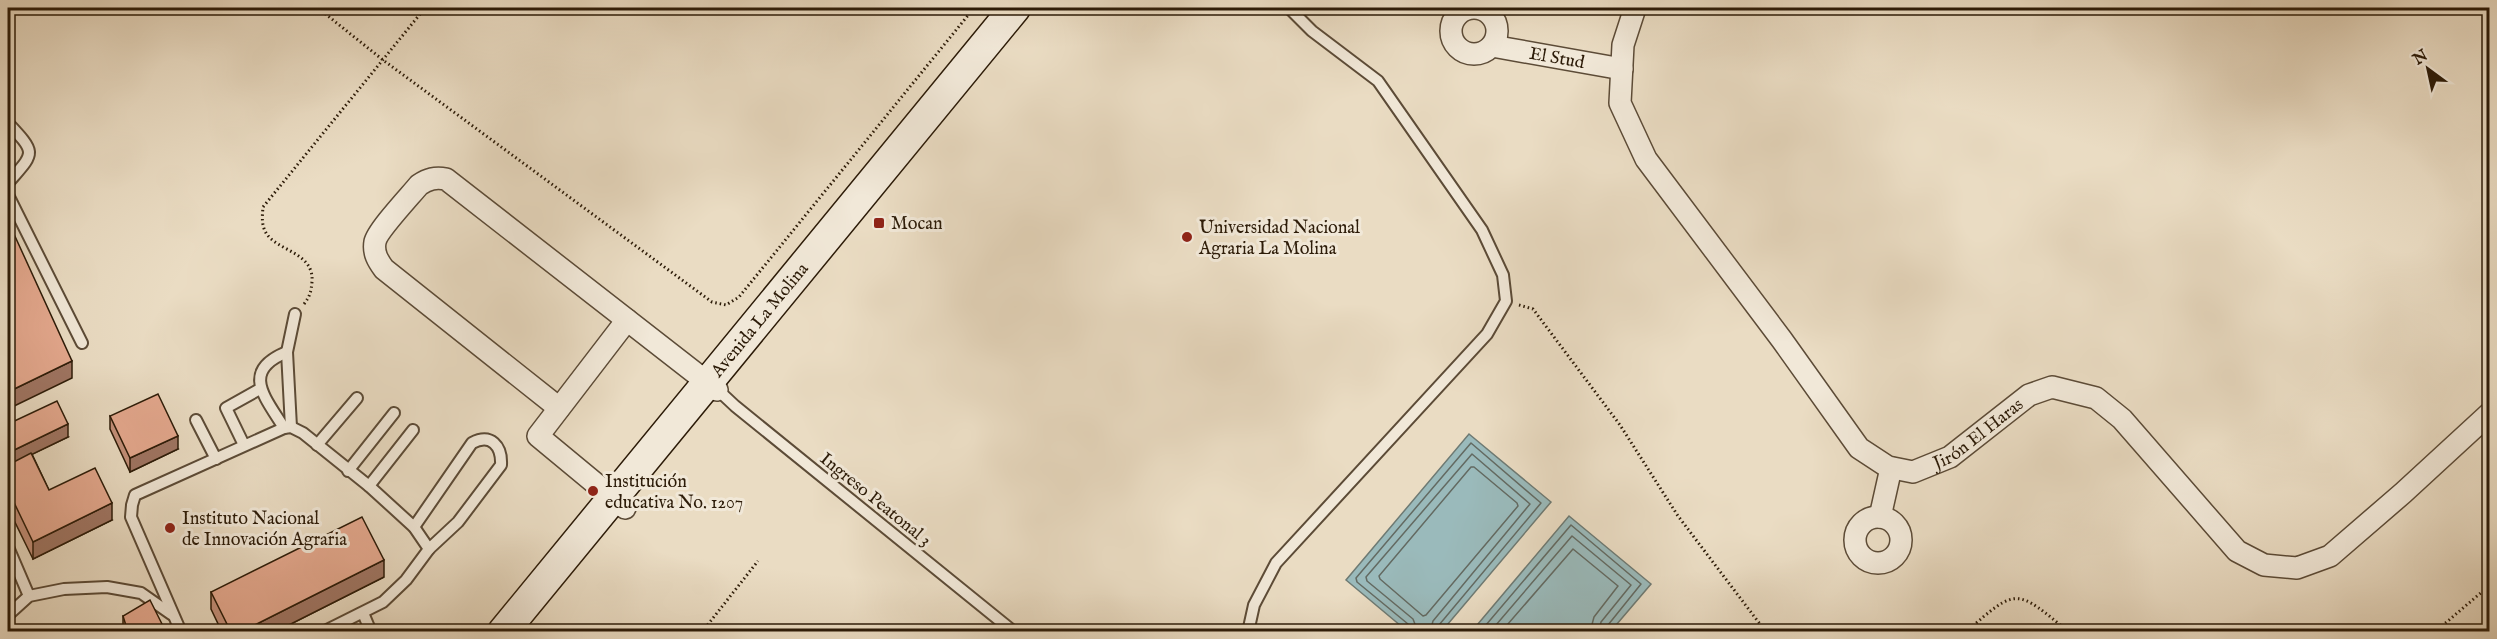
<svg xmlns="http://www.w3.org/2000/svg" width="2497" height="639" viewBox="0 0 2497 639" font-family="'IM FELL English',serif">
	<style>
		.water { fill: #9ababb; stroke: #6e7a73; stroke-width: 1.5 }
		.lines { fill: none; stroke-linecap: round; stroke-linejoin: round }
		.shore { stroke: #636a62; stroke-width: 1.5 }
		.service-casing { stroke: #5c4b37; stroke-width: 14 }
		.minor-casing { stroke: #5c4b37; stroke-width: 24 }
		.secondary-casing { stroke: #2c1b08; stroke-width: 33 }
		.path { stroke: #2c1b08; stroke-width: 3; stroke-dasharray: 1.5 3; stroke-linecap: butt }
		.service { stroke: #f1e8d8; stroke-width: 10 }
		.minor { stroke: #f1e8d8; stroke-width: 21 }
		.secondary { stroke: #f1e8d8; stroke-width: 30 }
		.wall { fill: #c5917b; stroke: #2c1b08; stroke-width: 1.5 }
		.shaded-wall { fill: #a07664; stroke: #2c1b08; stroke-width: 1.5 }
		.building { fill: #e5a98f; stroke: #2c1b08; stroke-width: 1.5 }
		.poi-dot { fill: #8f2418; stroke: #f1e8d8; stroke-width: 2 }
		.labels { text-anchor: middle; stroke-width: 6; stroke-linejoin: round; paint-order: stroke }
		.street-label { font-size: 18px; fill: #2c1b08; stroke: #f1e8d8 }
		.poi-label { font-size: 18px; fill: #2c1b08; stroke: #f1e8d8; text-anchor: start }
	</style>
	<rect width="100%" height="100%" fill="#eadcc3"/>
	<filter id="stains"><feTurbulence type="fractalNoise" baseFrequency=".00333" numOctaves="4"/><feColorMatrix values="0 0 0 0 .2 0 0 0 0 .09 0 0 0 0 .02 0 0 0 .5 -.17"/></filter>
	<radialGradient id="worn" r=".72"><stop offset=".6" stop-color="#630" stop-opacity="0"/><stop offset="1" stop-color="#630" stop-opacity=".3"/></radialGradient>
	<g class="water">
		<polygon points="1469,434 1551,502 1442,631 1407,631 1346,580"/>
		<polygon points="1569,516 1651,584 1611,631 1472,631"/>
	</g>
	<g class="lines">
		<g class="shore">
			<polygon points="1471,467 1474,467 1517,503 1518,506 1426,615 1423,616 1380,579 1379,576"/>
			<polyline points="1410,632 1408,624 1357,582 1356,578 1471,443 1541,503 1439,625 1438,632"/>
			<polyline points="1418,632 1413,619 1367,581 1366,577 1472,454 1530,504 1433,621 1430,632"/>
			<polyline points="1480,632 1571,525 1641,584 1608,625 1607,632"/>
			<polyline points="1490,632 1572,536 1631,585 1601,622 1599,632"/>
			<polyline points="1501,632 1573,549 1618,586 1594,617 1590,632"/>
		</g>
		<g class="service-casing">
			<g id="service">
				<path d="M8,123C37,154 35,152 8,183"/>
				<polyline points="8,195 82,343"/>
				<polyline points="719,391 735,406 1014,632"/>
				<polyline points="196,420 216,459"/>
				<polyline points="291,427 287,352 295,314"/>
				<path d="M284,428C265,397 240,371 287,352"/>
				<polyline points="244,445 226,408 260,389"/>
				<polyline points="317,445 357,398"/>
				<polyline points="348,471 394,413"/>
				<polyline points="369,486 413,430"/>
				<path d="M414,527L472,443C491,433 502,446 501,465L458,522L429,549"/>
				<polyline points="8,547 29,596"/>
				<polyline points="363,613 371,632"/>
				<polyline points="8,615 29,596 64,589 107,587 141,593 171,614"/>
				<polyline points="181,632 131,517 132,505 135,495 284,428 291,427 303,433 369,486 414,527 429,549 406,580 383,602 323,632"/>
				<polyline points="1248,632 1254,605 1276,563 1487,334 1506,301 1503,275 1482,230 1378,81 1312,31 1289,8"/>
			</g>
		</g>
		<g class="minor-casing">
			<g id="minor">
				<circle cx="1474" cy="31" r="23"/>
				<path id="s1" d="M1635,8L1623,45L1620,103L1646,159L1782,340L1859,448L1888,467L1913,472L1950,457L2029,395L2052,387L2096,398L2122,419L2237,551L2264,565L2297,568L2330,556L2403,493L2490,413"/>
				<path id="s2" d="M1492,46L1622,69"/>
				<path d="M559,408L384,269C378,261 373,253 375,242C377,231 410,196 419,185C428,179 435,177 446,179L717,390"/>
				<polyline points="625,508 538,436 627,320"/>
				<circle cx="1878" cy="540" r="23"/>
				<polyline points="1880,517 1891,468"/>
			</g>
		</g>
		<g class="secondary-casing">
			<g id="secondary">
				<path id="s3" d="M503,632L1015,8"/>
			</g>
		</g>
		<g class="path">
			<polyline points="318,8 383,60 712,302 726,305 739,297 974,8"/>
			<path d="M304,304C310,296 311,292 312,282C314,255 285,252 270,238C261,229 262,218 263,207L425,8"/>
			<polyline points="1519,305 1533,309 1620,425 1678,516 1766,632"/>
			<polyline points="702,632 758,561"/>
			<path d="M1966,632C2018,586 2016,589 2069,632"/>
			<polyline points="2435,632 2490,585"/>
		</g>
		<use href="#service" class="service"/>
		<use href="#minor" class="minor"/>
		<use href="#secondary" class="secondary"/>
	</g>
	<g class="wall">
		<polygon points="110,416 178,449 130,472 110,429"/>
		<polygon points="8,424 68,437 32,454 49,490 112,520 33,559 8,508"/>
		<polygon points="384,577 275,632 222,632 211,609 211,592"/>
		<polygon points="123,616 166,632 123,632"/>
	</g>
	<g class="shaded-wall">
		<polygon points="72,361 72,378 8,409 8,392"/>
		<polygon points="68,424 68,437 8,466 8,453"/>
		<polygon points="178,436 178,449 130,472 130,458"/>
		<polygon points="112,503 112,520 33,559 33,542"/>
		<polygon points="384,560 384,577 275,632 241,632"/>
	</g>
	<g class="building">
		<polygon points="8,221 72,361 8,392"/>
		<polygon points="158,394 178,436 130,458 110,416"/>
		<polygon points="57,401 68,424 8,453 8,424"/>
		<polygon points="31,453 49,490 95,468 112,503 33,542 8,490 8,465"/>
		<polygon points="362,517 384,560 241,632 231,632 211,592"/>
		<polygon points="150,600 166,632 128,632 123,616"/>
	</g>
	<g class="poi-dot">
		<rect x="873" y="217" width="12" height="12" rx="3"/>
		<circle cx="1187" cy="237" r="6"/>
		<circle cx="593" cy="491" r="6"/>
		<circle cx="170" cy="528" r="6"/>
	</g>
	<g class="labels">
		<g class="street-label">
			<text dy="6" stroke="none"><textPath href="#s2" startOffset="66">El Stud</textPath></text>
			<text dy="6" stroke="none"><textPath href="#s3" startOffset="404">Avenida La Molina</textPath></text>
			<text dy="6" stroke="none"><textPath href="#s1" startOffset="654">Jirón El Haras</textPath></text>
			<text transform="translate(876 499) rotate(39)" y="6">Ingreso Peatonal 3</text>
		</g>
		<g class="poi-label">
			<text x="891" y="229">Mocan</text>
			<text x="1199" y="233">Universidad Nacional<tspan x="1199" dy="21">Agraria La Molina</tspan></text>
			<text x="605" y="487">Institución<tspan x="605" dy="21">educativa No. 1207</tspan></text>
			<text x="182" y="524">Instituto Nacional<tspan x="182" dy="21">de Innovación Agraria</tspan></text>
		</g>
	</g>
	<rect width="2497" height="639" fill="none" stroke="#eadcc3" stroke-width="30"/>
	<rect x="9" y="9" width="2479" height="621" fill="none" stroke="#2c1b08" stroke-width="3"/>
	<rect x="15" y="15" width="2467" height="609" fill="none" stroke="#2c1b08" stroke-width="1.5"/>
	<g transform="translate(2428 69) rotate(327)" stroke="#f1e8d8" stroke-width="4.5" paint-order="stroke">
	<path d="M0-4.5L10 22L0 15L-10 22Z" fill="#2c1b08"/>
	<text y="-9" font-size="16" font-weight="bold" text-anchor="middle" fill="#2c1b08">N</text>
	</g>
	<rect width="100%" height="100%" filter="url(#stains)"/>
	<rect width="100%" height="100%" fill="url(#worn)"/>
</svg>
